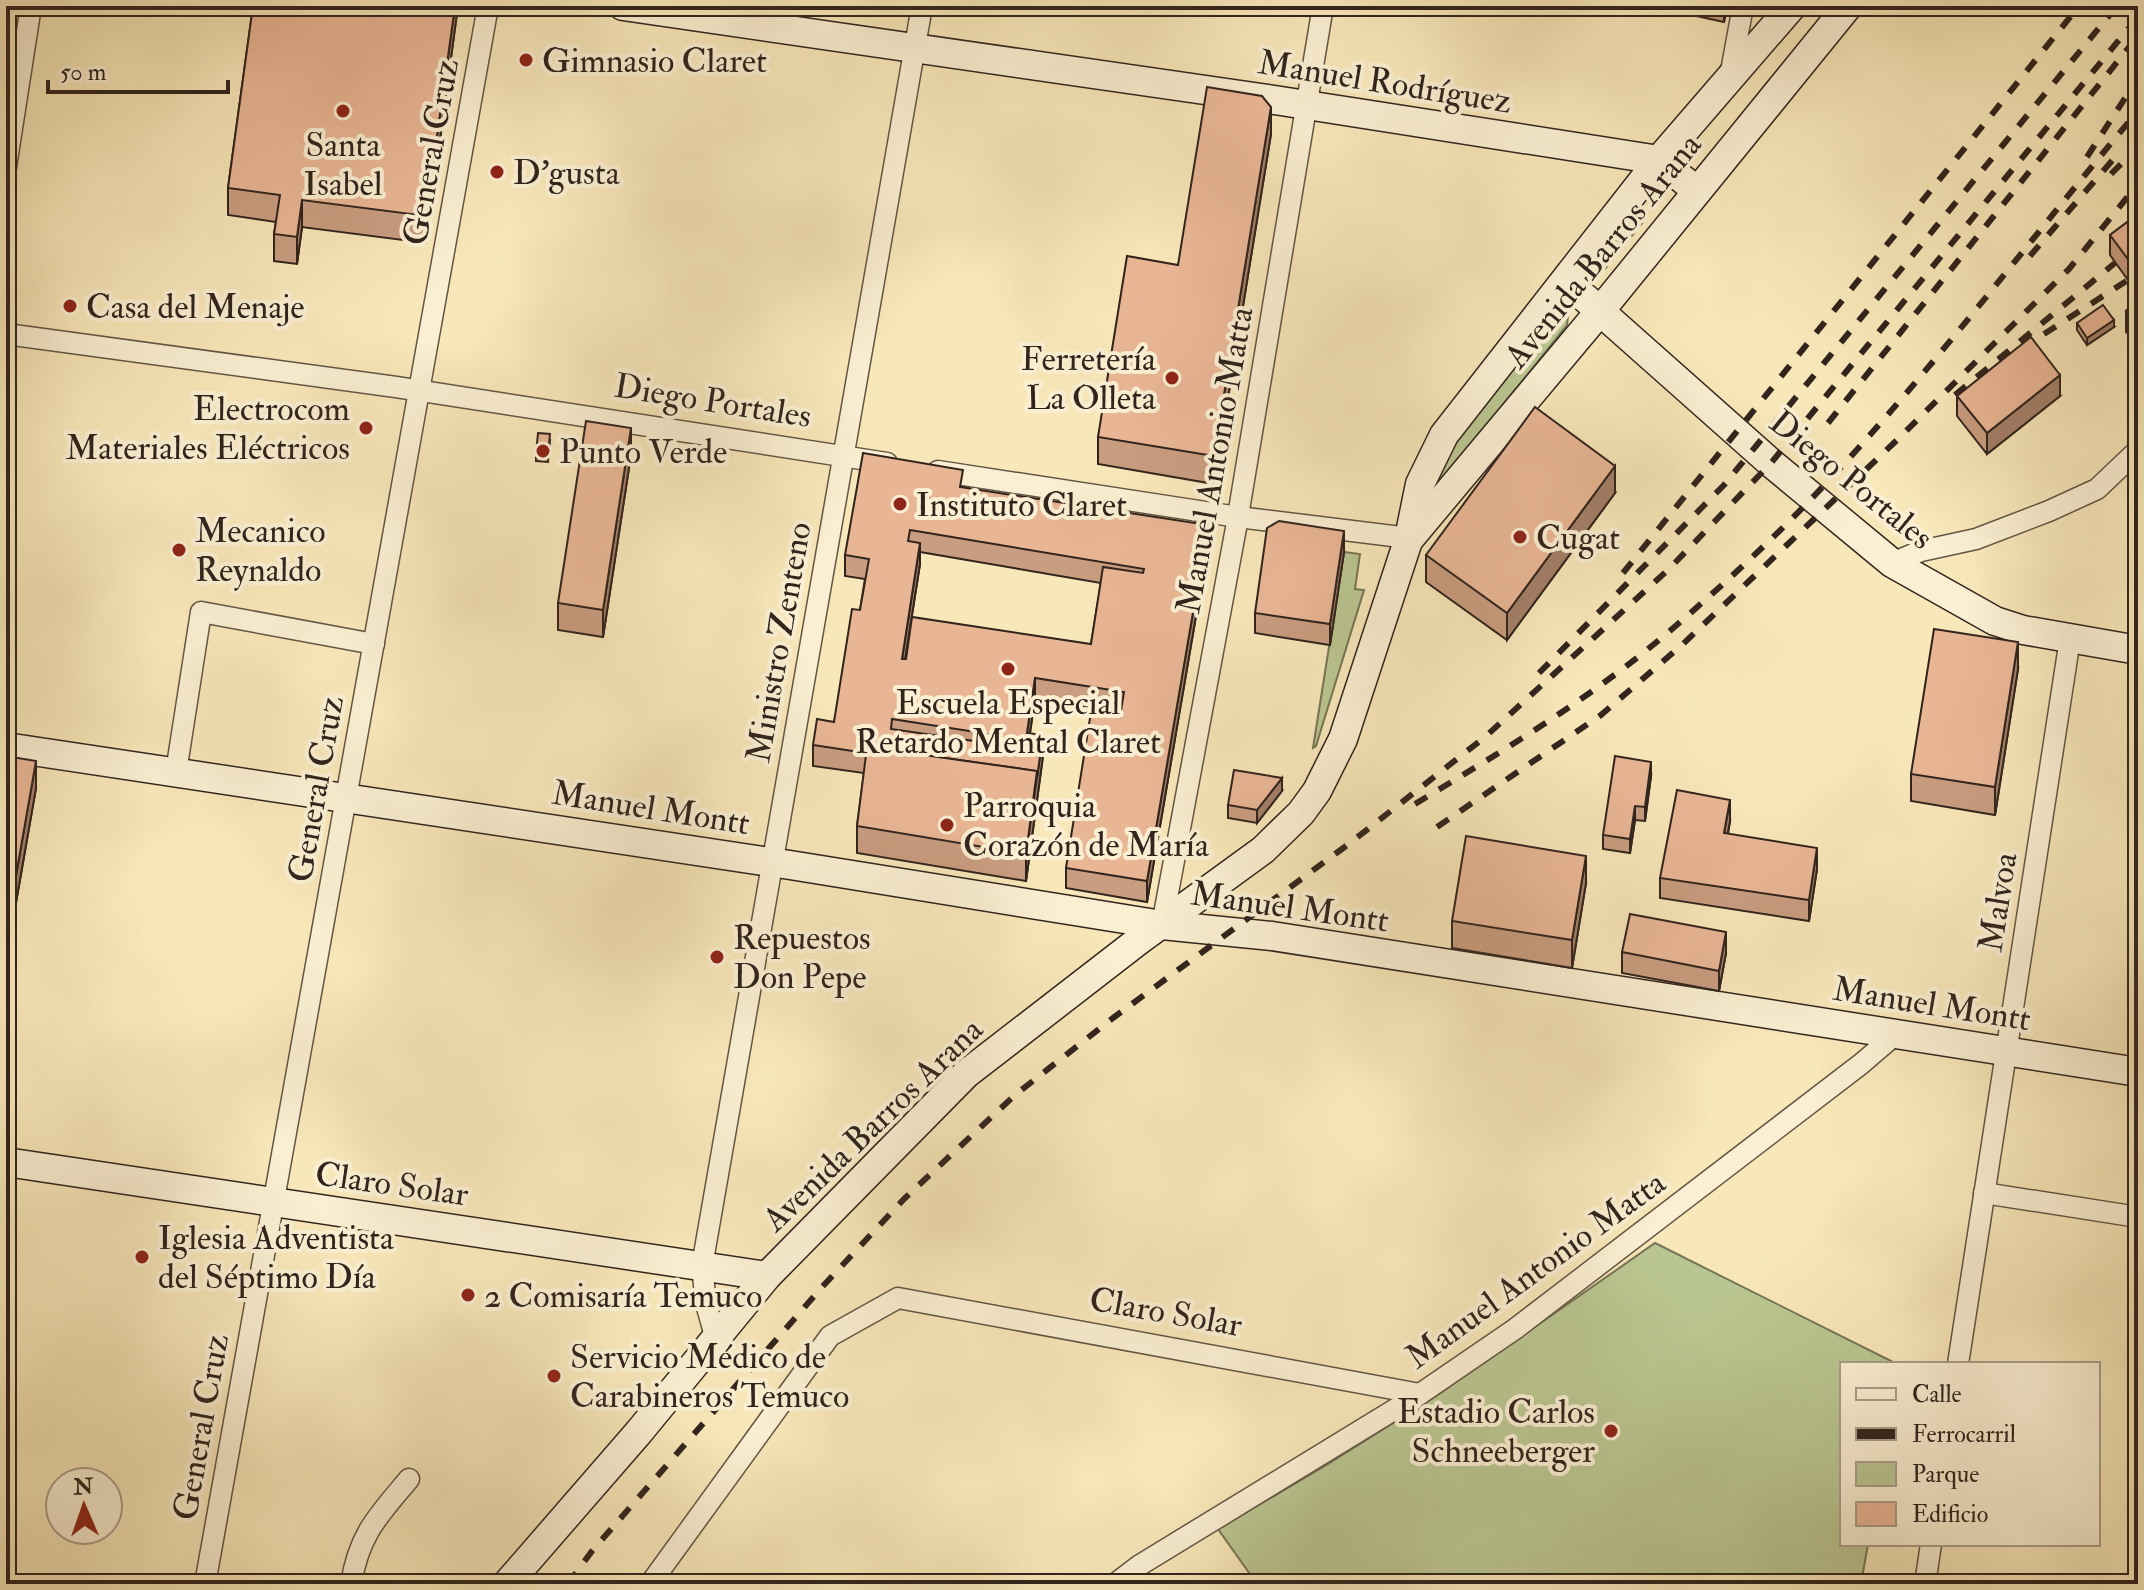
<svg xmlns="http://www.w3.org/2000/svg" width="2144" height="1590" viewBox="0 0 2144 1590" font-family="'IM FELL Double Pica',serif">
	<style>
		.green { fill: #bac691; stroke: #767557; stroke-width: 2 }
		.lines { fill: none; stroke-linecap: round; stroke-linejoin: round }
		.street-casing { stroke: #635544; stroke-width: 23 }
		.secondary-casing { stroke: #31241d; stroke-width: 31 }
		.street { stroke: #faefd2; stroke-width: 20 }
		.secondary { stroke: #faefd2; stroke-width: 28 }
		.rail { stroke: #31241d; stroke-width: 6; stroke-dasharray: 14 14; stroke-linecap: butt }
		.wall { fill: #c89d80; stroke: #31241d; stroke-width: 2; fill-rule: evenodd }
		.shaded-wall { fill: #a37f68; stroke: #31241d; stroke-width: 2 }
		.building { fill: #e9b695; stroke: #31241d; stroke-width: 2; fill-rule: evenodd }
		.poi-dot { fill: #8f2418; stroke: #faefd2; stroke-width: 3 }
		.labels { text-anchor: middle; stroke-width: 8; stroke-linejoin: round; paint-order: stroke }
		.poi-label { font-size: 34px; fill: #31241d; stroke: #faefd2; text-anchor: start }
		.street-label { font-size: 34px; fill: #31241d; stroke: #faefd2 }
	</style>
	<rect width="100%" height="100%" fill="#f8e7b9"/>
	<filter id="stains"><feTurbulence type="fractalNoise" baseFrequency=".0025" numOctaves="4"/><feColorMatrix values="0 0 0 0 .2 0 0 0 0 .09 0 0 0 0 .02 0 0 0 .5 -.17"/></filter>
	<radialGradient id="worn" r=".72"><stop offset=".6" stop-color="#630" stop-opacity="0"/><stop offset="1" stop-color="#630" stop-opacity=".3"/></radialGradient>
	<g class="green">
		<polygon points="1636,210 1644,210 1648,213 1647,217 1596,280 1590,279 1587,275"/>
		<polygon points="1553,311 1564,311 1568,316 1567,325 1435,490 1427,493 1452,440"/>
		<polygon points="1344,552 1360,554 1355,589 1364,590 1316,746 1313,748"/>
		<polygon points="1655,1243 1897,1364 1842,1364 1842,1544 1868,1544 1861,1584 1257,1584 1218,1529 1325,1466 1436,1396"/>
	</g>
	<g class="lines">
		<g class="street-casing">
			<g id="street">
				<polyline points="1730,77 1743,6"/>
				<polyline points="6,167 31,6"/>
				<polyline points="6,334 396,387 887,463"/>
				<polyline points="938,471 1238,517 1409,538"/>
				<polyline points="1892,563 1921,551 1976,539 2049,511 2097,489 2138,450"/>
				<polyline points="176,772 201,612 374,644"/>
				<polyline points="1162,925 1236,528 1323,6"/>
				<polyline points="1984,1193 2138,1217"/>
				<polyline points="715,1336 706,1304 702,1266 922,6"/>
				<polyline points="1958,1364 2070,639"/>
				<polyline points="205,1584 488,6"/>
				<path d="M351,1584C359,1534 378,1516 409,1479"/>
				<polyline points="650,1584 830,1336 898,1298 1420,1394"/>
				<polyline points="1115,1584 1140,1565 1420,1394 1515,1329 1861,1064 1896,1034"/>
				<polyline points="1925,1584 1931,1544"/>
			</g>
		</g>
		<g class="secondary-casing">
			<g id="secondary">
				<polyline points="623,6 1281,101 1659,160 1697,191"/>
				<polyline points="1566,281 1771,463 1892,563 1995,621 2023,630 2138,650"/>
				<polyline points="1411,537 1600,311 1848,6"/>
				<polyline points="6,747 790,865 1162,925 1272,936 2138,1072"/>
				<polyline points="6,1162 767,1276"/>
				<polyline points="507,1584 639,1432 767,1276 966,1074 1138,941 1263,850 1301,813 1317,791 1343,739 1409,538 1420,484 1444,435 1659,160 1792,6"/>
			</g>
		</g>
		<use href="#street" class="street"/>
		<use href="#secondary" class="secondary"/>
		<g class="rail">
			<polyline points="2087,157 2138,78"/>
			<polyline points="2111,174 2138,147"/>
			<polyline points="2030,256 2116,156"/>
			<polyline points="2044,334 2128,280"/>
			<polyline points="1955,395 2115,263"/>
			<polyline points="1828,423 2138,36"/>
			<polyline points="1623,573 2079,6"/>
			<polyline points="1539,673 1724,485 2117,6"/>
			<path d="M1415,804C1506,749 1598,694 1679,623C1725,583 1772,540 1815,495C1930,374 2030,239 2138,111"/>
			<polyline points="1437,827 1601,715 1683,644 1897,440 2069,269 2138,184"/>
			<polyline points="568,1584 592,1551 823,1286 905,1198 1015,1095 1113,1018 1350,843 1485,737 1669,569 1771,463 2138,17"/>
		</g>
	</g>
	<g class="wall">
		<polygon points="253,6 458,6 426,243 302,227 297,264 274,261 274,234 276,222 228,215 228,188"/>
		<polygon points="1651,6 1727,6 1724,22"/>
		<polygon points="1271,134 1214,484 1098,464 1098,437 1178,265"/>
		<polygon points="2138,214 2138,283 2133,287 2110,255 2110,235"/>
		<polygon points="2138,297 2138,343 2126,332 2126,311"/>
		<polygon points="2077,323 2114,327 2087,345 2077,330"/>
		<polygon points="1957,396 2060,396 1987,454 1957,416"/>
		<polygon points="550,441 548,462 536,461 536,454"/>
		<polygon points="631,455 603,637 558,630 558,603"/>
		<path d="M963,487L1208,546L1147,902L1066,888V868L1121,712L1035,698L1030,733L1043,756L1026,881L857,853V826L864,773L813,766V745L834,722L860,610L865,579L845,576V555ZM920,552L1101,583L1091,644L905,659L920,564Z"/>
		<polygon points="1615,493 1507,640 1426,582 1426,555"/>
		<polygon points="1344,552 1330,645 1255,633 1255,613"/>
		<polygon points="2018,669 1995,815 1911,801 1911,774"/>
		<polygon points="6,756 36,788 14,914 6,912"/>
		<polygon points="1651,776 1645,821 1635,820 1630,853 1603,849 1603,835"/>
		<polygon points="1282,791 1257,823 1228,818 1228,805"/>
		<polygon points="1730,821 1728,834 1817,869 1809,921 1660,898 1660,878"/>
		<polygon points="1586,883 1572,968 1452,948 1452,921"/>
		<polygon points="1622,952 1726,953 1719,991 1622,973"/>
	</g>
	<g class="shaded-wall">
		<polygon points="455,6 458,6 426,243 426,216"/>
		<polygon points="1724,6 1727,6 1724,22"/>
		<polygon points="1271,107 1271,134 1214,484 1214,456"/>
		<polygon points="302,200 302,227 297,264 297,237"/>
		<polygon points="2138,262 2138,283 2133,287 2133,266"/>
		<polygon points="2114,320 2114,327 2087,345 2087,338"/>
		<polygon points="2060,375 2060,396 1987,454 1987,433"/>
		<polygon points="631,428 631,455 603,637 603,610"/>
		<polygon points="1615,466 1615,493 1507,640 1507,613"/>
		<polygon points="1208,525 1208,546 1147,902 1147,881"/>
		<polygon points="1344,531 1344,552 1330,645 1330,624"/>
		<polygon points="920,543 920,564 902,679 902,659"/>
		<polygon points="2018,642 2018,669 1995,815 1995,787"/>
		<polygon points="1035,678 1035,698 1027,753 1027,733"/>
		<polygon points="1043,735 1043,756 1026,881 1026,854"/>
		<polygon points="36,761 36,788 14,914 14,887"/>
		<polygon points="1651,762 1651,776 1645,821 1645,807"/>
		<polygon points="1282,778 1282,791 1257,823 1257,810"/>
		<polygon points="1730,800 1730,821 1724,854 1724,833"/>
		<polygon points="1635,806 1635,820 1630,853 1630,839"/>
		<polygon points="1817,848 1817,869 1809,921 1809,900"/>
		<polygon points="1586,856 1586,883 1572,968 1572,940"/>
		<polygon points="1726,932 1726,953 1719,991 1719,971"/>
	</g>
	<g class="building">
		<polygon points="253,6 455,6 426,216 302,200 297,237 274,234 280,195 228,188"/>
		<polygon points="1207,87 1262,96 1271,107 1214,456 1098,437 1127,256 1178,265"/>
		<polygon points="2138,214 2138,262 2133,266 2110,235"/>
		<polygon points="2138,297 2138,322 2126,311"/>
		<polygon points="2103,305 2114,320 2087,338 2077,323"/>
		<polygon points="2031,337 2060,375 1987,433 1957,396"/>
		<polygon points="1535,407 1615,466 1507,613 1426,555"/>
		<polygon points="586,421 631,428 603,610 558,603"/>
		<polygon points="538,433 550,434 548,455 536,454"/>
		<path d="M863,453L963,470L960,487L1208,525L1147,881L1066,868L1091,712L1120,717L1124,692L1035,678L1027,733L1043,735L1037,778V771L867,747L866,753L813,745L817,719L834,722L852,609L860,610L869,559L845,555ZM910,530L1144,569L1143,573L1103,567L1091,644L912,617L906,659H902L920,543L908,541ZM892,719L989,734L988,743L891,729Z"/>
		<polygon points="1279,521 1344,531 1330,624 1255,613 1267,528"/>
		<polygon points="1934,629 2018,642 1995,787 1911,774"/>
		<polygon points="867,747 1037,771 1026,854 857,826"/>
		<polygon points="6,756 36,761 14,887 6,885"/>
		<polygon points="1615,756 1651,762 1645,807 1635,806 1630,839 1603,835"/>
		<polygon points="1234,770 1282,778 1257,810 1228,805"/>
		<polygon points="1677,790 1730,800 1724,833 1817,848 1809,900 1660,878"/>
		<polygon points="1466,836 1586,856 1572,940 1452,921"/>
		<polygon points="1630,914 1726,932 1719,971 1622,952"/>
	</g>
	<g class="poi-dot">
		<circle cx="526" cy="60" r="8"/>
		<circle cx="343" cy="111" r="8"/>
		<circle cx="497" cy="172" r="8"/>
		<circle cx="70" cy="306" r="8"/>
		<circle cx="1172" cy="378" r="8"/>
		<circle cx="366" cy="428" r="8"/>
		<circle cx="543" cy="451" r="8"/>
		<circle cx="900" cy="504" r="8"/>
		<circle cx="1520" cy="537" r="8"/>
		<circle cx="179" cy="550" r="8"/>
		<circle cx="1008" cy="669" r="8"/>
		<circle cx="947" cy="825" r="8"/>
		<circle cx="717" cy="957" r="8"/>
		<circle cx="142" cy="1257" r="8"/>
		<circle cx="468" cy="1295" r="8"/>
		<circle cx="554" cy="1376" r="8"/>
		<circle cx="1611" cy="1431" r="8"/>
	</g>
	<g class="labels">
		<g class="poi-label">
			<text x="542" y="72">Gimnasio Claret</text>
			<text x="343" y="156" text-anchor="middle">Santa<tspan x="343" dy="39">Isabel</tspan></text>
			<text x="513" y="184">D'gusta</text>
			<text x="86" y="318">Casa del Menaje</text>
			<text x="1156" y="370" text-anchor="end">Ferretería<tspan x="1156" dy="39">La Olleta</tspan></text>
			<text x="350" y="420" text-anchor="end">Electrocom<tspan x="350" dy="39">Materiales Eléctricos</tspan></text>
			<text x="559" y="463">Punto Verde</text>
			<text x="916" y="516">Instituto Claret</text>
			<text x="195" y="542">Mecanico<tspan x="195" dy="39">Reynaldo</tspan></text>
			<text x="1536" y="549">Cugat</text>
			<text x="1008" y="714" text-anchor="middle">Escuela Especial<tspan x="1008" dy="39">Retardo Mental Claret</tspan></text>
			<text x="963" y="817">Parroquia<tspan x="963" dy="39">Corazón de María</tspan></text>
			<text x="733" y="949">Repuestos<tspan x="733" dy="39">Don Pepe</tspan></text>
			<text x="158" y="1249">Iglesia Adventista<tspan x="158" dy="39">del Séptimo Día</tspan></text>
			<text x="484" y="1307">2 Comisaría Temuco</text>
			<text x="570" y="1368">Servicio Médico de<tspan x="570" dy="39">Carabineros Temuco</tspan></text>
			<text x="1595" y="1423" text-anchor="end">Estadio Carlos<tspan x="1595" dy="39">Schneeberger</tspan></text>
		</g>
		<g class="street-label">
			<text transform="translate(1385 81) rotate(9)" y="12">Manuel Rodríguez</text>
			<text transform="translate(430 152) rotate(-80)" y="12">General Cruz</text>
			<text transform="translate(1602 250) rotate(-51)" y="12">Avenida Barros Arana</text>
			<text transform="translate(713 400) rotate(9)" y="12">Diego Portales</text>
			<text transform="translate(1214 460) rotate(-80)" y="12">Manuel Antonio Matta</text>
			<text transform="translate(1852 479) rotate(39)" y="12">Diego Portales</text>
			<text transform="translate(778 642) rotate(-80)" y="12">Ministro Zenteno</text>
			<text transform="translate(315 789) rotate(-80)" y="12">General Cruz</text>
			<text transform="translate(651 807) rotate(9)" y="12">Manuel Montt</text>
			<text transform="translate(1997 902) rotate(-81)" y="12">Malvoa</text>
			<text transform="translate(1290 906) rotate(8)" y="12">Manuel Montt</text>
			<text transform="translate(1932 1003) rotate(9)" y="12">Manuel Montt</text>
			<text transform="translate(872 1124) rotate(-44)" y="12">Avenida Barros Arana</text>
			<text transform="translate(392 1183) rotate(8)" y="12">Claro Solar</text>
			<text transform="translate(1535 1269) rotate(-36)" y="12">Manuel Antonio Matta</text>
			<text transform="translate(1166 1311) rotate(10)" y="12">Claro Solar</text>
			<text transform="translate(200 1427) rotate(-80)" y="12">General Cruz</text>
		</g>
	</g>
	<rect width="2144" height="1590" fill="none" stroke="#f8e7b9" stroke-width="32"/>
	<rect x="8" y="8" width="2128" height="1574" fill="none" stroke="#31241d" stroke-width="4"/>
	<rect x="16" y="16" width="2112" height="1558" fill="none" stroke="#31241d" stroke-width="2"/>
	<rect x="1840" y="1362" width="260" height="184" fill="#faefd2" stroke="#aa9e8a" stroke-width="2"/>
	<rect x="1856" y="1388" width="40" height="12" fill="#faefd2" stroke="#aa9e8a" stroke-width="2"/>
	<text x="1912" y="1402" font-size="24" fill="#31241d">Calle</text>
	<rect x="1856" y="1428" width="40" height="12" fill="#31241d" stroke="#aa9e8a" stroke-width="2"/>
	<text x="1912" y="1442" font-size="24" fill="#31241d">Ferrocarril</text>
	<rect x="1856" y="1462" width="40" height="24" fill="#bac691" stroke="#aa9e8a" stroke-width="2"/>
	<text x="1912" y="1482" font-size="24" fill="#31241d">Parque</text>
	<rect x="1856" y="1502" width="40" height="24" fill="#e9b695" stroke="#aa9e8a" stroke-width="2"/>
	<text x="1912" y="1522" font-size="24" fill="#31241d">Edificio</text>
	<g transform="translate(84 1506) rotate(358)"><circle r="38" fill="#faefd2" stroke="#aa9e8a" stroke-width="2"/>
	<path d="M0-6L14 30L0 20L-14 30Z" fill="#8f2418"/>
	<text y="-12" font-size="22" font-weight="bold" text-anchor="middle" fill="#31241d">N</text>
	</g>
	<path d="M48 80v12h180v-12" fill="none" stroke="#31241d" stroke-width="4"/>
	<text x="60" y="80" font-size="24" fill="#31241d" stroke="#faefd2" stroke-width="6" paint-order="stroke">50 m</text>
	<rect width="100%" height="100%" filter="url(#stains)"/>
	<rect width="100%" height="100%" fill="url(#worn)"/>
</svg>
